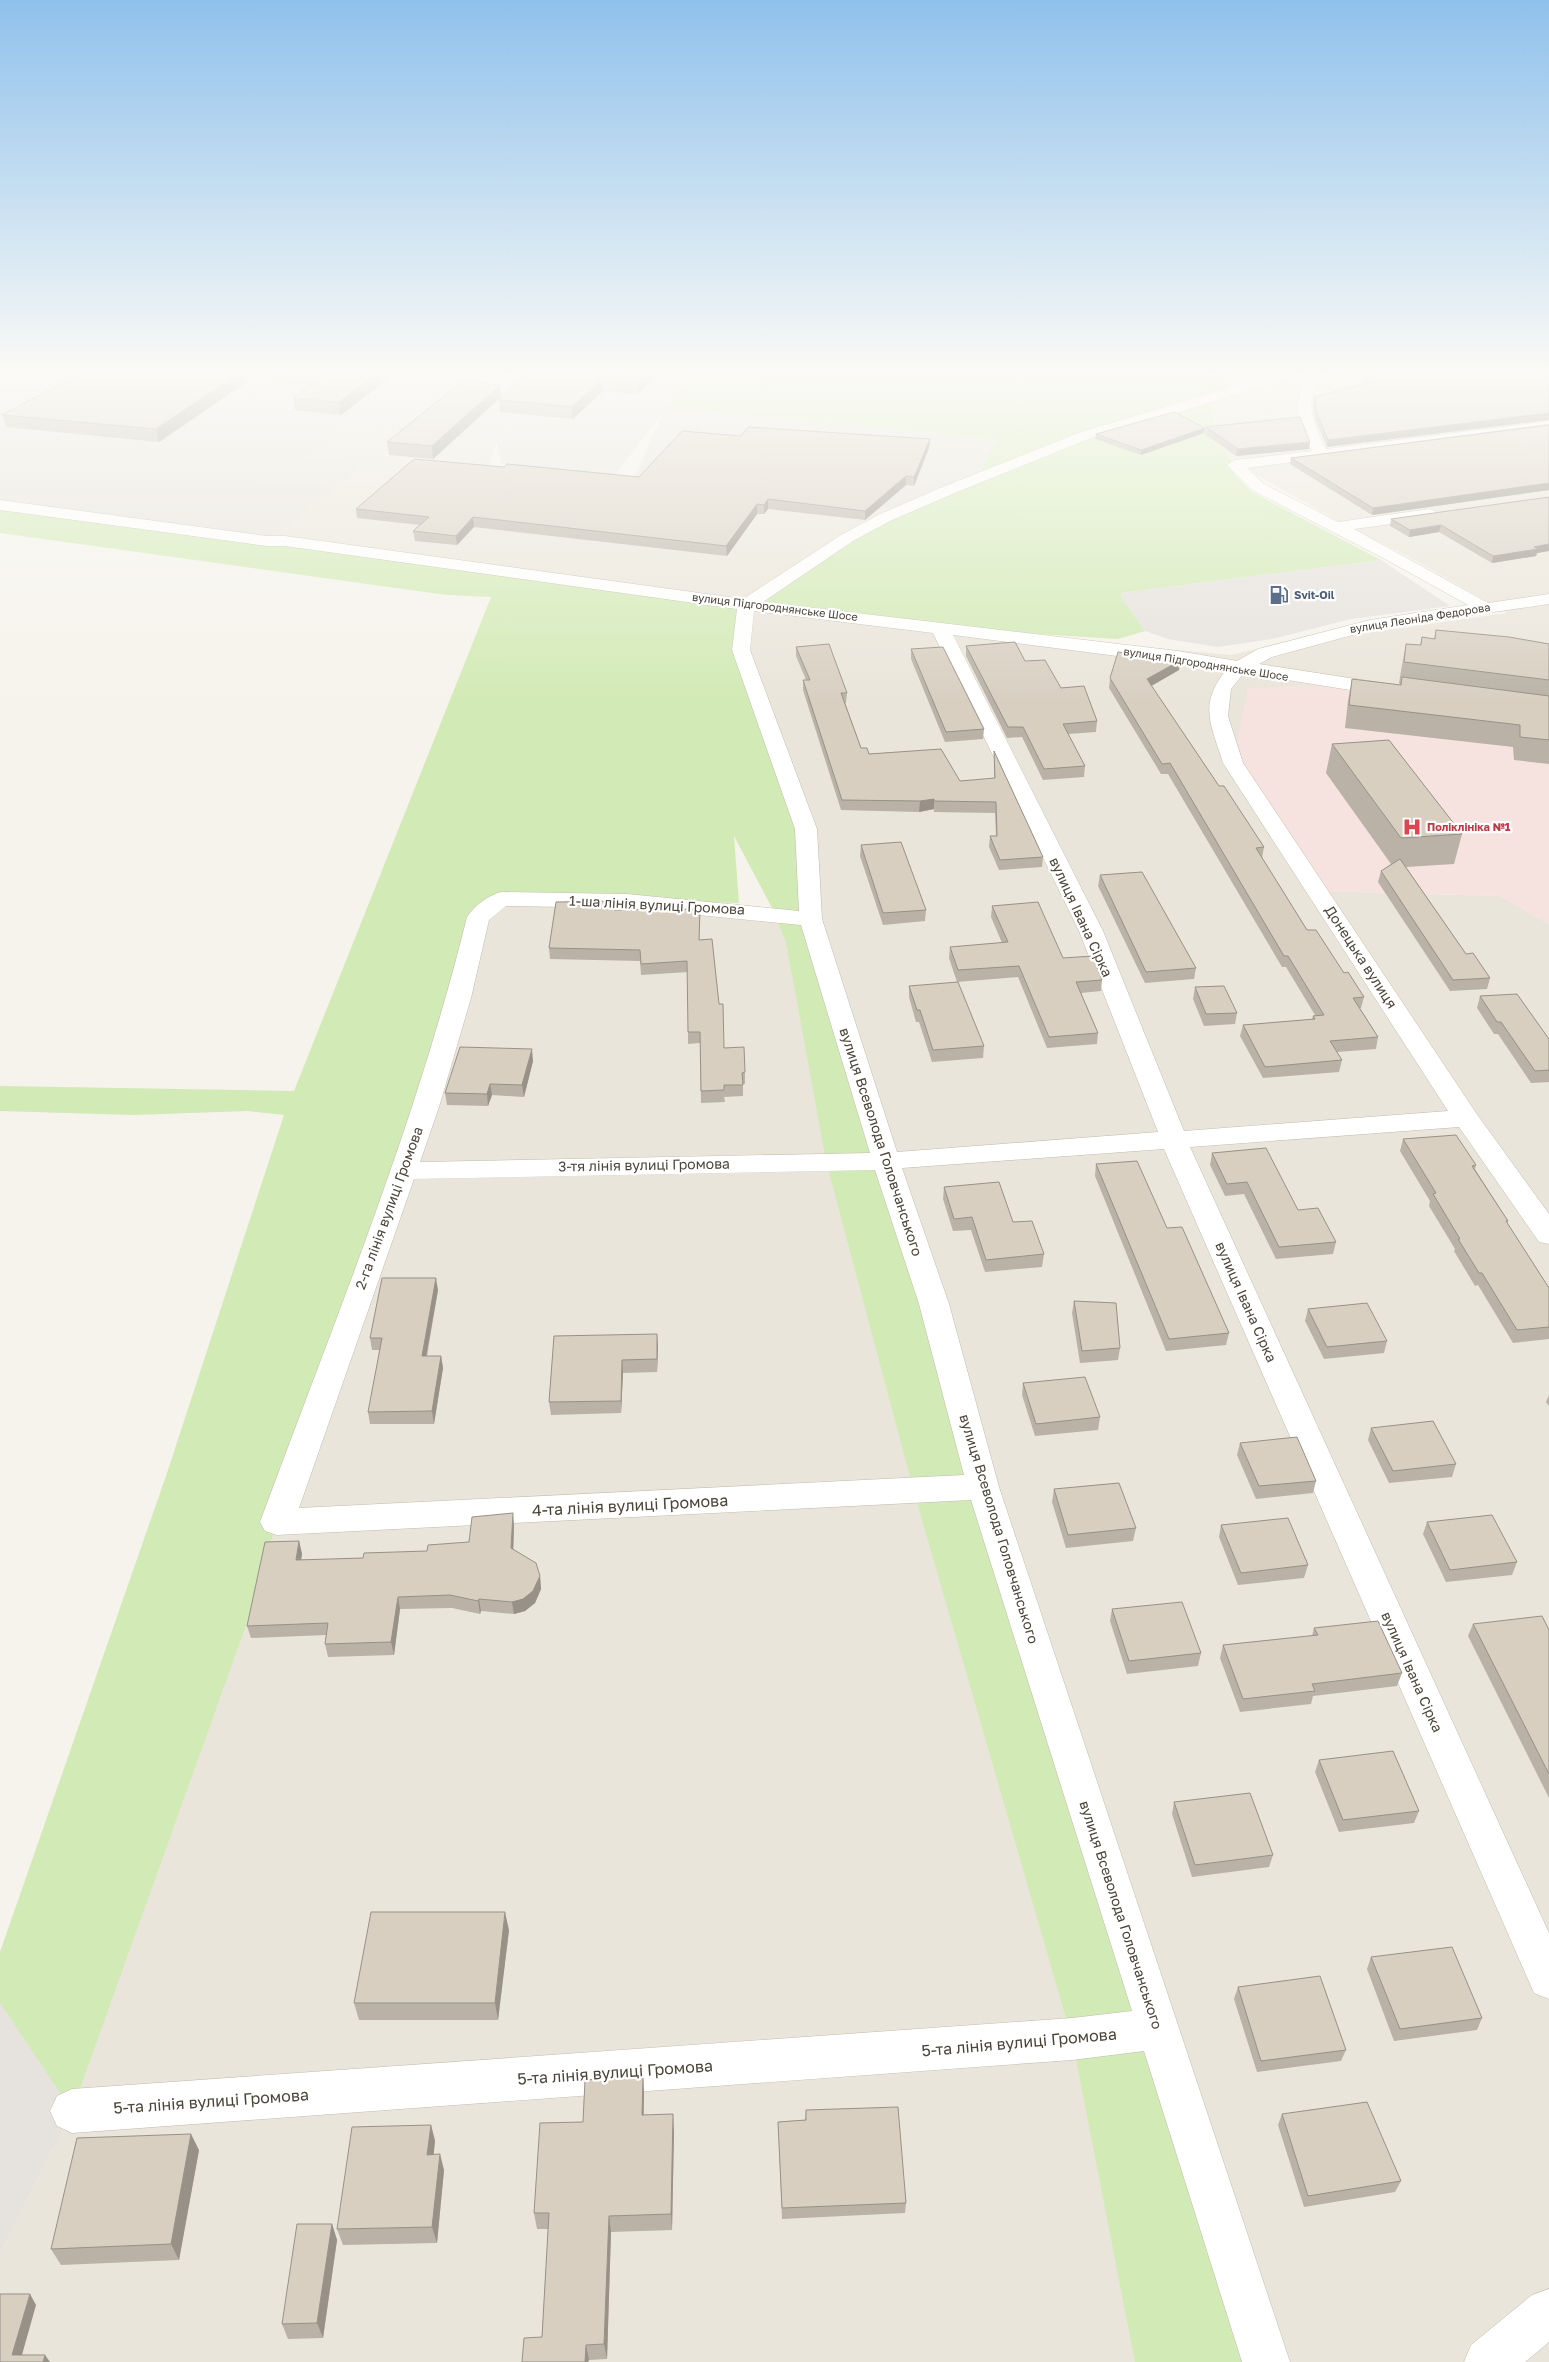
<svg xmlns="http://www.w3.org/2000/svg" width="1549" height="2362" viewBox="0 0 1549 2362" font-family="'Golos Text',sans-serif">
	<style>
		.residential { fill: #eae5da }
		.industrial { fill: #e6e2dd }
		.medical { fill: #f6e3e0 }
		.green { fill: #d2eab5 }
		.lines { fill: none; stroke-linecap: round; stroke-linejoin: round }
		.minor-casing { stroke: #c2bbae; stroke-width: 1 }
		.minor { fill: #fff; fill-rule: evenodd }
		.wall { fill: #bab2a6 }
		.shaded-wall { fill: #979187 }
		.building { fill: #d8cfc1; stroke: #979187 }
		.labels { text-anchor: middle; stroke-width: 4.5; stroke-linejoin: round; paint-order: stroke }
		.far-service-label { font-size: 11px; font-weight: bold; fill: #4e5e75; stroke: #fff; text-anchor: start }
		.far-street-label { font-size: 11px; fill: #4b4439; stroke: #fff }
		.far-health-label { font-size: 11px; font-weight: bold; fill: #be3a42; stroke: #fff; text-anchor: start }
		.street-label { font-size: 14px; fill: #4b4439; stroke: #fff }
		.near-street-label { font-size: 16px; fill: #4b4439; stroke: #fff }
	</style>
	<rect width="100%" height="100%" fill="#f6f3ec"/>
	<polygon class="residential" points="1255,373 1549,373 1549,711 1318,891 1500,896 1549,924 1549,2362 0,2362 0,2253 72,2111 0,2003 0,1952 478,917 501,899 811,919 741,650 267,541 360,466 306,457 347,425 497,441 488,468 704,487 902,510 940,628 1231,655 1261,648 1507,613 1409,557 1338,521 1232,461 1218,444 1211,398 1253,378"/>
	<g class="industrial">
		<polygon points="0,373 699,373 667,408 997,439 978,478 902,510 704,487 635,476 664,411 615,475 501,464 497,441 347,425 307,457 361,466 267,541 0,504"/>
		<polygon points="1381,560 1450,606 1351,619 1272,639 1218,647 1168,639 1145,631 1122,598 1121,593"/>
		<polygon points="0,2003 72,2111 0,2253"/>
	</g>
	<polygon class="medical" points="1344,684 1549,711 1549,924 1500,896 1318,891 1233,763 1248,688"/>
	<polygon class="green" points="699,373 1178,373 1240,378 1211,398 1218,444 1232,461 1234,474 1252,492 1381,560 1121,593 1122,598 1145,631 1118,639 940,628 747,605 741,650 806,829 811,919 1266,2362 1135,2362 1072,2039 914,1492 826,1161 786,942 772,908 734,836 739,903 501,899 478,917 277,1522 249,1617 72,2111 0,2003 0,1952 167,1473 284,1115 248,1111 133,1115 0,1111 0,1086 294,1091 491,597 446,595 0,533 0,505 746,605 847,538 978,478 996,439 666,408"/>
	<g class="lines">
		<g class="minor-casing">
			<g id="minor">
				<path d="M1279,373H1301L1299,376L1091,438L957,492L890,521L853,541L763,602L1178,651L1237,661L1258,649L1370,620L1468,605L1385,559L1252,490L1227,465L1235,460L1312,451C1298,423 1289,399 1312,373H1326C1322,378 1316,383 1314,389C1306,408 1317,432 1326,449L1549,421V429L1247,468L1264,484L1338,522L1429,509L1435,511L1437,514L1435,517L1429,519L1354,529L1488,603L1549,594V604L1371,630L1272,657L1259,664L1388,684L1395,686L1398,690L1395,694L1388,696L1244,673L1231,689L1228,716L1243,763L1476,1113L1549,1214V1244L1539,1242L1459,1127L1190,1147L1549,1933V1999L1534,1993L1164,1149L902,1168L949,1304L999,1487L1290,2362H1242L1144,2051L1072,2060L72,2133L57,2126L50,2111L57,2096L72,2089L1072,2018L1132,2011L971,1500L277,1535L265,1531L260,1522C334,1322 416,1124 467,917C474,906 489,895 501,892L627,894L799,911L795,829L732,650L737,609L285,546H267L0,510V500L267,536H285L743,599L841,535L878,515L945,486L1081,432ZM754,611L933,633L1079,931L1158,1132L897,1152L822,919L817,829L750,650ZM953,635L1226,670C1198,705 1211,724 1223,763L1448,1111L1184,1131L1103,931ZM506,906L627,908L801,925L870,1153L420,1162L439,1107L471,998L489,920ZM875,1170L919,1304L964,1475L299,1508L414,1179Z"/>
				<polygon points="1549,2289 1549,2342 1525,2362 1464,2362 1471,2345 1532,2295"/>
			</g>
		</g>
		<use href="#minor" class="minor"/>
	</g>
	<g class="wall">
		<polygon points="21,373 395,373 341,415 295,410 293,398 311,385 251,379 159,442 6,427 2,415 73,377"/>
		<polygon points="528,373 657,373 638,394 603,391 573,419 500,412 499,400"/>
		<polygon points="1201,373 1252,373 1251,377"/>
		<polygon points="1338,373 1549,373 1327,447 1315,419 1313,403 1314,397 1366,384"/>
		<polygon points="501,397 433,459 389,455 387,442"/>
		<polygon points="1549,424 1549,490 1372,515 1290,464 1291,458"/>
		<polygon points="1206,427 1309,449 1236,456 1205,434"/>
		<polygon points="1205,428 1204,433 1141,455 1095,439 1096,434"/>
		<polygon points="741,436 930,439 929,448 914,486 906,485 865,520 768,509 764,514 757,514 727,556 474,527 457,545 415,541 413,531 420,525 357,518 356,509 504,467 639,477"/>
		<polygon points="1549,497 1549,551 1537,553 1536,556 1492,563 1439,532 1409,537 1390,526 1391,519"/>
		<polygon points="1436,630 1549,644 1549,764 1514,760 1513,747 1345,728 1348,701 1352,679 1400,685 1400,684 1399,683 1402,665 1406,644 1420,645 1422,637 1434,639"/>
		<polygon points="966,646 1025,661 1061,688 1097,721 1096,732 1068,734 1085,766 1084,777 1043,780 1022,737 1007,738 966,656"/>
		<polygon points="796,647 847,693 846,703 845,703 861,748 869,754 960,781 994,779 994,751 1043,857 1042,867 999,870 989,847 990,836 996,836 995,813 934,812 934,809 919,812 841,810 803,690 803,680 806,680 796,656"/>
		<polygon points="911,649 984,729 983,739 945,742 911,659"/>
		<polygon points="1179,670 1151,686 1219,786 1264,847 1262,858 1307,930 1364,997 1361,1008 1360,1008 1378,1037 1376,1049 1337,1052 1342,1060 1339,1072 1263,1078 1240,1036 1243,1025 1312,1020 1313,1016 1315,1015 1286,967 1282,967 1168,774 1161,774 1109,688 1110,678"/>
		<polygon points="1332,744 1462,834 1454,864 1406,867 1466,954 1490,978 1487,989 1450,991 1378,882 1381,871 1391,864 1326,773"/>
		<polygon points="861,845 926,910 925,921 883,925 860,856"/>
		<polygon points="1100,875 1196,968 1194,979 1145,983 1098,886"/>
		<polygon points="614,901 615,910 700,909 699,940 724,1048 745,1072 745,1084 743,1084 743,1096 724,1097 725,1102 701,1103 700,1043 688,1044 688,972 641,975 640,961 550,959 549,948"/>
		<polygon points="992,906 1063,958 1102,980 1101,991 1081,993 1098,1033 1097,1044 1047,1048 1018,977 957,982 949,958 950,947 1002,943 991,917"/>
		<polygon points="909,986 984,1046 983,1058 932,1062 919,1022 916,1022 909,997"/>
		<polygon points="1195,987 1237,1013 1235,1024 1204,1026 1193,999"/>
		<polygon points="1480,996 1549,1039 1549,1082 1531,1083 1498,1034 1494,1034 1477,1008"/>
		<polygon points="533,1061 524,1097 492,1095 488,1106 447,1105 445,1093"/>
		<polygon points="1403,1139 1476,1165 1475,1169 1508,1221 1507,1223 1549,1288 1549,1339 1513,1343 1478,1285 1475,1286 1454,1251 1455,1249 1429,1206 1430,1201 1400,1151"/>
		<polygon points="1212,1153 1298,1210 1336,1242 1333,1254 1276,1259 1244,1194 1225,1196 1210,1165"/>
		<polygon points="1096,1164 1229,1333 1226,1345 1166,1351 1095,1176"/>
		<polygon points="944,1187 1013,1222 1044,1254 1042,1267 985,1272 971,1230 953,1231 943,1199"/>
		<polygon points="438,1290 427,1356 441,1356 443,1368 434,1424 370,1424 368,1412 380,1350 372,1350 370,1338"/>
		<polygon points="1074,1301 1120,1348 1118,1360 1080,1363 1072,1313"/>
		<polygon points="1308,1309 1387,1341 1384,1353 1324,1359 1305,1321"/>
		<polygon points="554,1336 658,1346 657,1372 623,1373 621,1413 551,1415 549,1402"/>
		<polygon points="1023,1383 1100,1417 1098,1430 1035,1436 1022,1395"/>
		<polygon points="1549,1395 1549,1406 1546,1402"/>
		<polygon points="1371,1428 1456,1464 1452,1477 1389,1483 1368,1440"/>
		<polygon points="1240,1443 1316,1481 1313,1493 1256,1499 1237,1455"/>
		<polygon points="1054,1489 1136,1528 1133,1541 1066,1548 1052,1502"/>
		<polygon points="1427,1522 1517,1562 1512,1575 1446,1582 1423,1534"/>
		<polygon points="514,1525 513,1549 540,1576 541,1589 535,1603 525,1611 514,1614 481,1611 480,1614 452,1608 400,1609 394,1655 328,1657 325,1644 326,1635 251,1638 247,1626 299,1541 302,1554 301,1560 363,1558 427,1551 469,1542"/>
		<polygon points="1221,1525 1308,1565 1304,1578 1238,1585 1219,1537"/>
		<polygon points="1112,1609 1201,1653 1198,1666 1127,1674 1110,1621"/>
		<polygon points="1473,1624 1549,1630 1549,1798 1468,1636"/>
		<polygon points="1314,1628 1402,1673 1397,1686 1313,1696 1311,1704 1240,1712 1220,1658 1223,1645 1312,1636"/>
		<polygon points="1319,1760 1419,1811 1414,1823 1339,1832 1315,1772"/>
		<polygon points="1174,1802 1273,1855 1269,1867 1192,1877 1172,1814"/>
		<polygon points="509,1930 498,2020 359,2020 354,2003"/>
		<polygon points="1371,1957 1482,2018 1477,2030 1394,2041 1367,1969"/>
		<polygon points="1238,1987 1346,2050 1341,2061 1257,2072 1234,1999"/>
		<polygon points="643,2076 644,2093 644,2115 674,2131 672,2230 611,2232 607,2359 589,2360 588,2362 522,2362 542,2337 548,2229 537,2229 534,2213 583,2122"/>
		<polygon points="806,2110 906,2203 905,2213 782,2219 778,2122 805,2120"/>
		<polygon points="1282,2114 1401,2181 1395,2192 1304,2207 1278,2125"/>
		<polygon points="431,2125 435,2141 433,2154 444,2170 437,2243 343,2245 337,2229"/>
		<polygon points="199,2150 179,2260 61,2265 51,2249"/>
		<polygon points="332,2224 337,2240 323,2338 288,2339 282,2324"/>
	</g>
	<g class="shaded-wall">
		<polygon points="240,373 250,373 251,379 159,442 156,429"/>
		<polygon points="378,373 395,373 341,415 339,402"/>
		<polygon points="646,373 657,373 638,394 638,382"/>
		<polygon points="602,379 603,391 573,419 572,407"/>
		<polygon points="500,385 501,397 433,459 432,446"/>
		<polygon points="1549,413 1549,420 1327,447 1328,440"/>
		<polygon points="1205,428 1204,433 1141,455 1141,450"/>
		<polygon points="930,439 929,448 914,486 914,477"/>
		<polygon points="1310,442 1309,449 1236,456 1238,449"/>
		<polygon points="906,476 906,485 865,520 865,511"/>
		<polygon points="1549,483 1549,490 1372,515 1373,508"/>
		<polygon points="768,499 768,509 764,514 764,505"/>
		<polygon points="757,504 757,514 727,556 726,546"/>
		<polygon points="473,517 474,527 457,545 456,536"/>
		<polygon points="1441,525 1439,532 1409,537 1410,530"/>
		<polygon points="1549,544 1549,551 1537,553 1536,556 1492,563 1493,556"/>
		<polygon points="1181,660 1179,670 1146,689 1147,679"/>
		<polygon points="934,799 934,809 919,812 920,801"/>
		<polygon points="532,1049 533,1061 524,1097 522,1085"/>
		<polygon points="490,1084 492,1095 488,1106 487,1094"/>
		<polygon points="436,1278 438,1290 424,1368 422,1356"/>
		<polygon points="657,1334 658,1346 657,1372"/>
		<polygon points="441,1356 443,1368 434,1424 432,1411"/>
		<polygon points="622,1360 623,1373 621,1413 621,1401"/>
		<polygon points="513,1513 514,1525 513,1560 511,1548"/>
		<polygon points="299,1541 302,1554 299,1572 296,1560"/>
		<polygon points="540,1576 541,1589 535,1603 525,1611 514,1614 512,1602"/>
		<polygon points="398,1597 400,1609 394,1655 391,1642"/>
		<polygon points="479,1599 481,1611 480,1614 478,1601"/>
		<polygon points="505,1912 509,1930 498,2020 495,2003"/>
		<polygon points="643,2076 644,2093 643,2132 642,2115"/>
		<polygon points="673,2114 674,2131 672,2230 671,2214"/>
		<polygon points="431,2125 435,2141 432,2171 427,2155"/>
		<polygon points="191,2134 199,2150 179,2260 171,2244"/>
		<polygon points="440,2154 444,2170 437,2243 432,2227"/>
		<polygon points="609,2216 611,2232 607,2359 604,2344"/>
		<polygon points="332,2224 337,2240 323,2338 317,2323"/>
		<polygon points="30,2294 36,2305 20,2362 12,2355"/>
		<polygon points="586,2345 589,2360 588,2362 585,2362"/>
		<polygon points="45,2355 50,2362 43,2362"/>
	</g>
	<g class="building">
		<polygon points="82,373 240,373 156,429 2,415"/>
		<polygon points="316,373 378,373 339,402 293,398 326,374"/>
		<polygon points="528,373 646,373 638,382 602,379 572,407 499,400"/>
		<polygon points="1356,373 1549,373 1549,413 1328,440 1317,413 1314,397 1377,381"/>
		<polygon points="463,381 500,385 432,446 387,442"/>
		<polygon points="1174,412 1205,428 1141,450 1096,434"/>
		<polygon points="1300,417 1310,442 1238,449 1206,427"/>
		<polygon points="1549,425 1549,483 1373,508 1291,458"/>
		<polygon points="748,427 930,439 914,477 906,476 865,511 768,499 764,505 757,504 726,546 473,517 456,536 413,531 429,517 356,509 414,459 504,467 507,464 639,477 682,431 741,436"/>
		<polygon points="1549,497 1549,544 1534,547 1538,549 1493,556 1441,525 1410,530 1391,519"/>
		<polygon points="1436,630 1509,637 1549,644 1549,680 1404,662 1406,644 1421,645 1422,637 1435,639"/>
		<polygon points="1015,642 1025,661 1045,660 1061,688 1084,686 1097,721 1063,724 1085,766 1044,769 1023,727 1008,727 966,646"/>
		<polygon points="829,644 847,693 841,693 861,748 867,748 869,754 941,749 960,781 995,778 994,751 1043,857 1000,860 990,836 997,836 996,802 934,801 934,799 920,801 842,800 803,680 810,680 796,647"/>
		<polygon points="943,647 984,729 946,732 911,649"/>
		<polygon points="1118,652 1181,660 1147,679 1219,786 1224,786 1264,847 1256,848 1307,930 1316,930 1344,973 1348,972 1364,997 1353,998 1378,1037 1330,1041 1342,1060 1265,1067 1243,1025 1315,1019 1313,1016 1324,1015 1288,956 1284,956 1170,763 1162,764 1110,678"/>
		<polygon points="1402,677 1549,696 1549,740 1520,737 1520,725 1349,705 1352,679 1401,685"/>
		<polygon points="1389,740 1462,834 1401,838 1332,744"/>
		<polygon points="901,842 926,910 883,913 861,845"/>
		<polygon points="1400,859 1466,954 1473,953 1490,978 1453,980 1381,871"/>
		<polygon points="1142,872 1196,968 1146,972 1100,875"/>
		<polygon points="614,901 614,910 700,909 699,940 712,939 719,1004 723,1004 724,1048 744,1047 745,1072 742,1073 743,1085 724,1085 724,1090 701,1091 700,1032 688,1032 687,961 641,964 640,950 549,948 556,902"/>
		<polygon points="1038,902 1063,958 1093,956 1102,980 1076,982 1098,1033 1049,1037 1019,966 958,970 950,947 1008,942 992,906"/>
		<polygon points="958,982 984,1046 933,1050 920,1010 917,1010 909,986"/>
		<polygon points="1224,986 1237,1013 1206,1014 1195,987"/>
		<polygon points="1517,994 1549,1039 1549,1070 1535,1071 1501,1022 1497,1022 1480,996"/>
		<polygon points="460,1047 532,1049 522,1085 490,1084 487,1094 445,1093"/>
		<polygon points="1456,1135 1476,1165 1472,1166 1508,1221 1506,1221 1549,1288 1549,1327 1517,1330 1482,1273 1479,1273 1458,1239 1460,1239 1433,1194 1436,1193 1403,1139"/>
		<polygon points="1266,1148 1298,1210 1318,1208 1336,1242 1279,1247 1247,1182 1227,1184 1212,1153"/>
		<polygon points="1137,1161 1167,1228 1182,1227 1229,1333 1169,1339 1096,1164"/>
		<polygon points="999,1182 1013,1222 1032,1221 1044,1254 986,1260 972,1217 954,1219 944,1187"/>
		<polygon points="382,1278 436,1278 422,1356 441,1356 432,1411 368,1412 382,1338 370,1338"/>
		<polygon points="1074,1301 1116,1303 1120,1348 1082,1351"/>
		<polygon points="1367,1303 1387,1341 1327,1347 1308,1309"/>
		<polygon points="657,1334 657,1359 622,1360 621,1401 549,1402 554,1336"/>
		<polygon points="1085,1377 1100,1417 1036,1424 1023,1383"/>
		<polygon points="1433,1421 1456,1464 1393,1471 1371,1428"/>
		<polygon points="1297,1437 1316,1481 1259,1486 1240,1443"/>
		<polygon points="1119,1483 1136,1528 1068,1535 1054,1489"/>
		<polygon points="513,1513 511,1548 536,1563 540,1576 533,1591 523,1599 512,1602 479,1599 478,1601 450,1595 398,1597 391,1642 325,1644 328,1623 247,1626 265,1542 299,1541 296,1560 363,1558 364,1553 427,1551 428,1545 469,1542 472,1517"/>
		<polygon points="1492,1515 1517,1562 1450,1570 1427,1522"/>
		<polygon points="1288,1518 1308,1565 1241,1573 1221,1525"/>
		<polygon points="1182,1602 1201,1653 1129,1661 1112,1609"/>
		<polygon points="1542,1616 1549,1630 1549,1774 1473,1624"/>
		<polygon points="1378,1621 1402,1673 1312,1684 1315,1691 1243,1699 1223,1645 1318,1635 1314,1628"/>
		<polygon points="1393,1751 1419,1811 1343,1820 1319,1760"/>
		<polygon points="1250,1793 1273,1855 1195,1865 1174,1802"/>
		<polygon points="371,1912 505,1912 495,2003 354,2003"/>
		<polygon points="1452,1947 1482,2018 1400,2029 1371,1957"/>
		<polygon points="1320,1976 1346,2050 1261,2061 1238,1987"/>
		<polygon points="643,2076 642,2115 673,2114 671,2214 609,2216 604,2344 586,2345 585,2362 522,2362 524,2338 542,2337 549,2213 534,2213 540,2123 583,2122 585,2080"/>
		<polygon points="1367,2102 1401,2181 1308,2196 1282,2114"/>
		<polygon points="898,2107 906,2203 782,2208 778,2122 806,2120 806,2110"/>
		<polygon points="431,2125 427,2155 440,2154 432,2227 337,2229 352,2127"/>
		<polygon points="191,2134 171,2244 51,2249 77,2138"/>
		<polygon points="297,2224 332,2224 317,2323 282,2324"/>
		<polygon points="0,2294 30,2294 12,2355 45,2355 43,2362 0,2362"/>
	</g>
	<linearGradient id="sky" x2="0" y2="1"><stop stop-color="#8fc1ec"/><stop offset="0.53" stop-color="#fbfaf6"/><stop offset="1" stop-color="#fbfaf6" stop-opacity="0"/></linearGradient>
	<rect width="1549" height="704" fill="url(#sky)"/>
	<defs>
		<g id="fuel-bare" transform="scale(1.5)"><path d="M-5.5-6h7V0h2V4h1.3V-2.5L3-4.5l.8-.8L6-3V5H2.5V1h-1V6h-7ZM-4.2-4.7v3.2H.2V-4.7Z" fill="#5c6f8a" stroke="#fff" stroke-width="2.5" paint-order="stroke"/></g>
		<g id="hospital-bare" transform="scale(1.5)"><path d="M-5-5h3v3.5h4V-5h3V5h-3V1.5h-4V5h-3Z" fill="#e0444e" stroke="#fff" stroke-width="2.5" paint-order="stroke"/></g>
	</defs>
	<g fill-rule="evenodd">
		<use href="#fuel-bare" x="1279" y="595"/>
		<use href="#hospital-bare" x="1412" y="827"/>
	</g>
	<g class="labels">
		<g class="far-service-label">
			<text x="1294" y="599">Svit-Oil</text>
		</g>
		<g class="far-street-label">
			<text transform="translate(775 607) rotate(7)" y="4">вулиця Підгороднянське Шосе</text>
			<text transform="translate(1420 618) rotate(-9)" y="4">вулиця Леоніда Федорова</text>
			<text transform="translate(1206 664) rotate(9)" y="4">вулиця Підгороднянське Шосе</text>
		</g>
		<g class="far-health-label">
			<text x="1427" y="831">Поліклініка №1</text>
		</g>
		<g class="street-label">
			<text transform="translate(657 905) rotate(3)" y="5">1-ша лінія вулиці Громова</text>
			<text transform="translate(1081 917) rotate(65)" y="5">вулиця Івана Сірка</text>
			<text transform="translate(1361 957) rotate(57)" y="5">Донецька вулиця</text>
			<text transform="translate(881 1142) rotate(72)" y="5">вулиця Всеволода Головчанського</text>
			<text transform="translate(644 1165) rotate(-1)" y="5">3-тя лінія вулиці Громова</text>
			<text transform="translate(389 1208) rotate(-70)" y="5">2-га лінія вулиці Громова</text>
			<text transform="translate(1246 1302) rotate(66)" y="5">вулиця Івана Сірка</text>
			<text transform="translate(999 1529) rotate(73)" y="5">вулиця Всеволода Головчанського</text>
			<text transform="translate(1412 1672) rotate(66)" y="5">вулиця Івана Сірка</text>
			<text transform="translate(1121 1915) rotate(72)" y="5">вулиця Всеволода Головчанського</text>
		</g>
		<g class="near-street-label">
			<text transform="translate(630 1505) rotate(-3)" y="6">4-та лінія вулиці Громова</text>
			<text transform="translate(1019 2042) rotate(-5)" y="6">5-та лінія вулиці Громова</text>
			<text transform="translate(615 2072) rotate(-4)" y="6">5-та лінія вулиці Громова</text>
			<text transform="translate(211 2101) rotate(-4)" y="6">5-та лінія вулиці Громова</text>
		</g>
	</g>
</svg>
